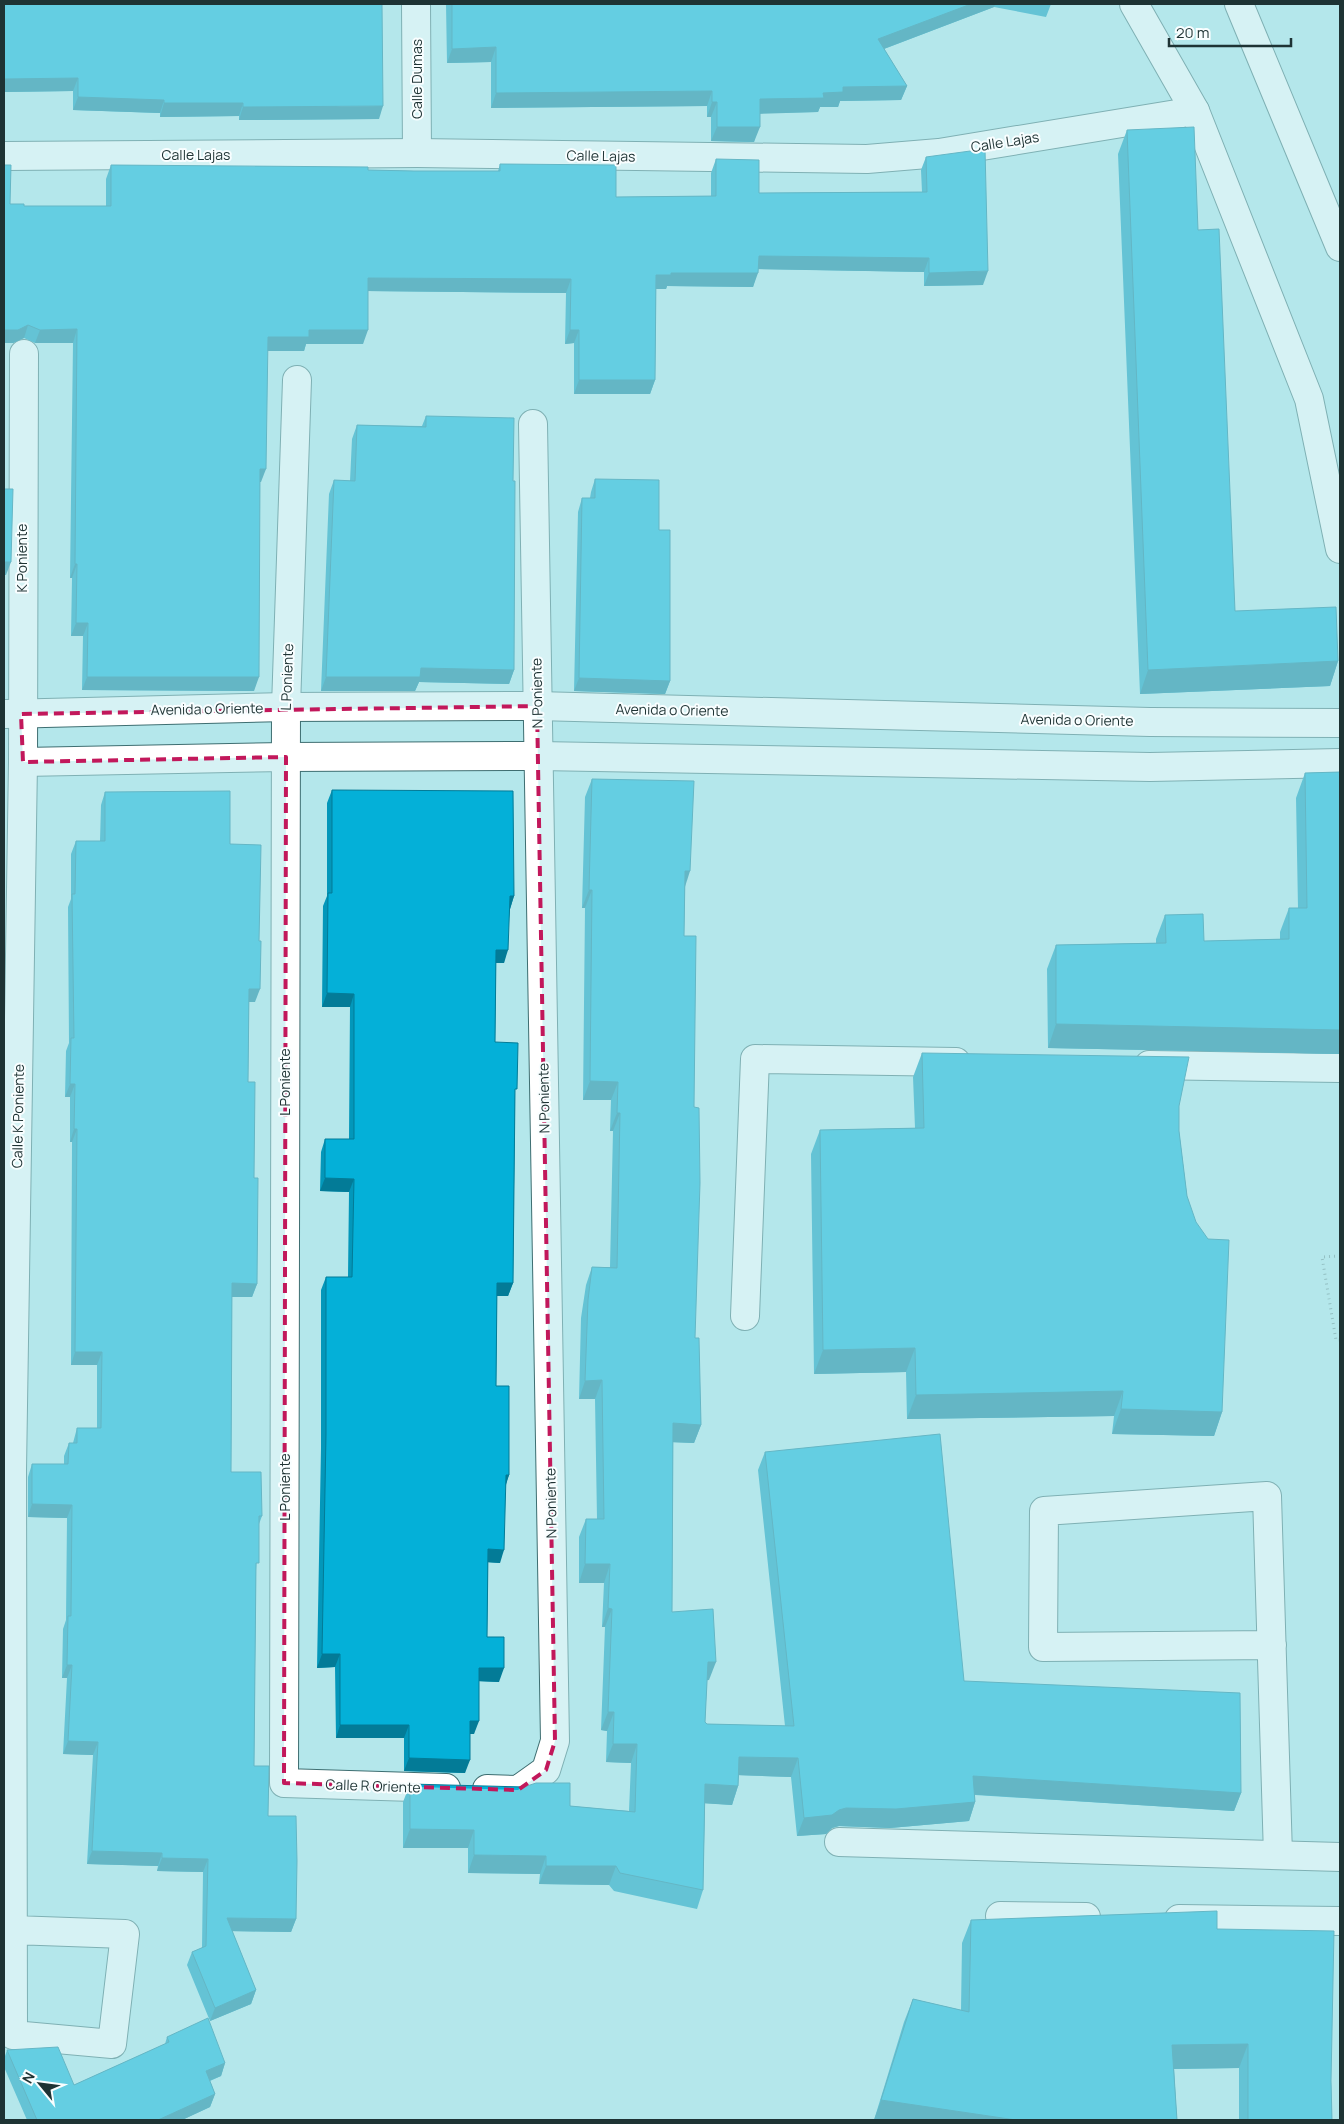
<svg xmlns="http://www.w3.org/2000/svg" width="1344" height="2124" viewBox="0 0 1344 2124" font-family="Manrope,sans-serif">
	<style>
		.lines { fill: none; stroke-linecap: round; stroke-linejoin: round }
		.minor-casing { stroke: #3e6e71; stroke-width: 30 }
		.major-casing { stroke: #3e6e71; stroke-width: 30 }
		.path { stroke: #6c9093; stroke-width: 3; stroke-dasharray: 1 4; stroke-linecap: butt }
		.minor { stroke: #fff; stroke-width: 28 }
		.major { stroke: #fff; stroke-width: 28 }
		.wall { fill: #0397ba }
		.shaded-wall { fill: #037b97 }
		.building { fill: #04b0d8; stroke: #037b97 }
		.marked { fill: none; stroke: #c2185b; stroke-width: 4; stroke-dasharray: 10 6; stroke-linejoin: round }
		.labels { text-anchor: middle; stroke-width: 4; stroke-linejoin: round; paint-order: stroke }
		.street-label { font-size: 14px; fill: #1e3334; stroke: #f9feff }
	</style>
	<rect width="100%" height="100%" fill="#b4e7eb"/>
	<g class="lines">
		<g class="minor-casing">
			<g id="minor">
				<polyline points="416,4 417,153"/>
				<polyline points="1134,4 1195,111 1309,399 1340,549"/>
				<polyline points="4,156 417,153 867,159 939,153 1195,111"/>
				<polyline points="297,380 286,707 284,1783 446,1788"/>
				<polyline points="5,714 286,707 537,706 1150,722 1340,723"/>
				<polyline points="23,762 286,757 539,756 1150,767 1340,763"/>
				<polyline points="1149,1065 1340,1068"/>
				<polyline points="745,1316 755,1059 956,1062"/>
				<polyline points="1272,1645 1043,1647 1044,1511 1267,1496 1278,1855"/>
				<polyline points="487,1789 518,1790 546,1770 555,1741 533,424"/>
				<polyline points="839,1842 1340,1857"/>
				<polyline points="1000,1916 1086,1917"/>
				<polyline points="1179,1919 1340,1921"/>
				<polyline points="13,1930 125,1934 112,2044 13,2035 12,1470 23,762 24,354"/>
			</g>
		</g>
		<g class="major-casing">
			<polyline id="major" points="1239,4 1340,247"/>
		</g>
		<polyline class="path" points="1340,1256 1322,1257 1336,1340 1340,1340"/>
		<use href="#minor" class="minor"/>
		<use href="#major" class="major"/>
	</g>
	<g class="wall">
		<polygon points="4,4 379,119 239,120 239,116 160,117 160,113 73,110 73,91 4,92"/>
		<polygon points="446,4 1051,4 1046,17 994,7 884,49 907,86 901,100 840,101 838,107 820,107 818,112 760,113 754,142 711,141 711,117 707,117 707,106 491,108 491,62 447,63"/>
		<polygon points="1127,130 1198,230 1235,611 1338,661 1330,686 1140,694 1118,154"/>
		<polygon points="926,157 983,285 924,286 924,272 758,269 753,287 667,286 666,289 656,289 655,380 650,394 574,394 574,343 565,344 566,293 368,291 363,344 306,344 304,351 267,351 261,482 260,482 254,691 82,690 83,636 71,636 72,578 70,578 73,343 35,343 24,338 13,343 4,343 4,165 10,204 24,206 106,206 106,179 111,165 414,171 498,171 500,164 616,197 711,196 711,173 716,159 759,193 922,192 921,170"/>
		<polygon points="426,416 513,481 514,670 509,684 419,682 415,691 321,691 329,494 334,480 350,481 352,439 357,425 422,426"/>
		<polygon points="595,479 659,530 670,681 665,694 574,691 578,512 582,498 590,498 591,492"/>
		<polygon points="1340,772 1340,1054 1048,1048 1047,969 1056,945 1156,943 1156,939 1165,915 1204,941 1280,939 1280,932 1289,908 1298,908 1296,798 1305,773"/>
		<polygon points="592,779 685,887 684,936 694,1107 695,1338 701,1425 694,1443 673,1442 672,1612 709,1680 707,1680 705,1722 707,1724 785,1726 758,1470 765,1452 964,1681 1241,1793 1234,1811 975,1795 975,1802 969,1821 890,1828 839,1826 832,1828 826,1834 797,1836 791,1777 739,1775 738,1786 732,1805 705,1803 703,1890 697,1909 614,1891 609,1885 539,1884 540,1874 468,1873 468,1848 403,1848 403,1802 410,1784 570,1806 629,1811 631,1763 606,1762 607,1731 601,1730 605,1627 602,1627 604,1583 579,1583 579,1537 586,1519 597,1519 595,1399 579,1399 581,1318 586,1285 592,1267 610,1267 613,1131 610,1131 611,1100 583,1100 585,908 582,908 585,797"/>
		<polygon points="332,790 514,896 510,909 504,963 496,963 495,1042 515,1096 513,1283 508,1296 497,1296 496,1386 509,1475 505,1486 500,1563 488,1562 487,1637 499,1682 479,1681 474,1734 470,1734 465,1773 404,1771 404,1738 336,1738 335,1667 317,1668 321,1448 321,1290 326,1277 348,1277 349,1192 320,1191 321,1152 325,1139 349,1139 350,1007 322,1007 323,906 327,896 327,803"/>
		<polygon points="105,792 230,844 255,1002 249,1002 248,1082 254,1178 257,1284 252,1297 232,1297 231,1472 262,1516 259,1524 256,1570 254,1766 296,1919 291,1932 232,1931 256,1990 251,2004 210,2021 187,1965 192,1952 202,1948 203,1872 157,1871 158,1866 87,1864 93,1755 63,1754 67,1678 62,1678 63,1629 66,1620 67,1518 28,1517 28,1477 32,1464 64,1464 64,1456 69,1443 73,1443 77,1428 97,1428 97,1365 71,1365 72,1142 70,1142 70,1097 65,1097 66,1051 69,1043 68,907 71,899 71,854 76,841 100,841 101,805"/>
		<polygon points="922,1053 1179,1106 1179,1131 1187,1196 1222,1412 1214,1436 1112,1434 1114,1416 907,1419 906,1372 814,1374 811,1154 820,1130 915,1128 913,1077"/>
		<polygon points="971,1920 1217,1929 1331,2081 1332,2120 1239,2120 1239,2068 1174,2069 1177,2120 874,2120 904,2022 913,1999 961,2010 962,1943"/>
		<polygon points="167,2037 225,2063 221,2076 210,2081 215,2094 210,2107 182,2120 27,2120 4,2067 4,2059 7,2050 74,2085 165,2044"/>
	</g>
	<g class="shaded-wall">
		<polygon points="971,4 995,4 994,7 873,53 878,39"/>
		<polygon points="496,47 491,62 447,63 452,49"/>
		<polygon points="78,78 73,91 4,92 4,79"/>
		<polygon points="907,86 901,100 840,101 838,107 820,107 818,112 755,114 760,99 823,93 843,87"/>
		<polygon points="712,91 707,106 491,108 496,93"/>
		<polygon points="78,97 164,100 160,113 73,110"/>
		<polygon points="712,102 717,102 711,117 707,117"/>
		<polygon points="164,103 243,103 239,116 160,117"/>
		<polygon points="383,106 379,119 239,120 243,107"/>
		<polygon points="717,127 760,127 754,142 711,141"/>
		<polygon points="759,256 929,258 924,272 754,269"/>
		<polygon points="988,271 983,285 924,286 929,273"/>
		<polygon points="671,273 758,273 753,287 667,286 666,289 651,289 656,275"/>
		<polygon points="368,278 571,279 566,293 363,291"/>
		<polygon points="28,325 24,338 13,343 4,343 4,330"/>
		<polygon points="77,329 73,343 35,343 40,330"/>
		<polygon points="309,330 368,330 363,344 306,344 304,351 263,351 268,337"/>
		<polygon points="570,330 579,330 574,343 565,344"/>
		<polygon points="579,380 655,380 650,394 574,394"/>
		<polygon points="260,469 266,469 261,482 255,482"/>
		<polygon points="4,562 11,562 6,575 4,575"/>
		<polygon points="75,564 77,564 72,578 70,578"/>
		<polygon points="76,623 88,623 83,636 71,636"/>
		<polygon points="1338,661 1330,686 1140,694 1148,670"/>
		<polygon points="421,668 514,670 509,684 419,682 415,691 321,691 326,677"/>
		<polygon points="87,677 259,677 254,691 82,690"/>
		<polygon points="579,678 670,681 665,694 574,691"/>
		<polygon points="685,871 690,871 684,890"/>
		<polygon points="589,890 592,890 585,908 582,908"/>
		<polygon points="510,896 514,896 510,909"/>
		<polygon points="496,950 508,950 504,963 491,963"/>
		<polygon points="249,989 260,989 255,1002 244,1002"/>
		<polygon points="327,993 354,994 350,1007 322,1007"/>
		<polygon points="1056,1024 1340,1030 1340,1054 1048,1048"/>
		<polygon points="590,1081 618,1082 611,1100 583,1100"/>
		<polygon points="70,1084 75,1084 70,1097 65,1097"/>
		<polygon points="617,1113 620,1113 613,1131 610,1131"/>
		<polygon points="74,1129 77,1129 72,1142 70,1142"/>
		<polygon points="325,1178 354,1179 349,1192 320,1191"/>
		<polygon points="232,1283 257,1284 252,1297 228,1297"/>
		<polygon points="497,1283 513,1283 508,1296 492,1296"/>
		<polygon points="915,1348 906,1372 814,1374 823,1350"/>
		<polygon points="75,1352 102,1352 97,1365 71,1365"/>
		<polygon points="602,1380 595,1399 579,1399 585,1381"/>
		<polygon points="1123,1391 1114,1416 907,1419 916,1395"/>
		<polygon points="1121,1409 1222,1412 1214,1436 1112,1434"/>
		<polygon points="673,1423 701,1425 694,1443 666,1442"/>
		<polygon points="506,1475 509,1475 505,1488"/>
		<polygon points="32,1504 72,1505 67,1518 28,1517"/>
		<polygon points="488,1549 504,1550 500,1563 483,1562"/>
		<polygon points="585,1564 610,1564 604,1583 579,1583"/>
		<polygon points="608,1608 612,1609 605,1627 602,1627"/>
		<polygon points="322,1654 340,1654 335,1667 317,1668"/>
		<polygon points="708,1662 716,1662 709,1680 701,1681"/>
		<polygon points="67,1665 72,1665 67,1678 62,1678"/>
		<polygon points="479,1668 504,1668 499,1682 474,1681"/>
		<polygon points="608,1712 614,1712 607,1731 601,1730"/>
		<polygon points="470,1721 479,1721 474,1734 465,1734"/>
		<polygon points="340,1725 409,1725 404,1738 336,1738"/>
		<polygon points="68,1741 98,1742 93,1755 63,1754"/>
		<polygon points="613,1744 637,1744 631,1763 606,1762"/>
		<polygon points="739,1757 798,1758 791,1777 733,1775"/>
		<polygon points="409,1758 470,1760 465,1773 404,1771"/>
		<polygon points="973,1776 1241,1793 1234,1811 966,1794"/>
		<polygon points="705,1784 738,1786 732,1805 699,1803"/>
		<polygon points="975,1802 969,1821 890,1828 839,1826 832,1828 826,1834 797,1836 804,1818 846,1808"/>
		<polygon points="410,1829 474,1830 468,1848 403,1848"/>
		<polygon points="92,1851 162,1853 158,1866 87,1864"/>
		<polygon points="474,1855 546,1856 540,1874 468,1873"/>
		<polygon points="162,1858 208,1859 203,1872 157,1871"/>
		<polygon points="546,1866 616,1866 609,1885 539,1884"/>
		<polygon points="227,1918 296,1919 291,1932 222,1931"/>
		<polygon points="256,1990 251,2004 210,2021 215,2008"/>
		<polygon points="1248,2044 1239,2068 1164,2069 1172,2045"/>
		<polygon points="225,2063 221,2076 201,2084 206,2071"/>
		<polygon points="215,2094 210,2107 182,2120 158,2120"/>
		<polygon points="881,2100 1016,2120 874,2120"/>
	</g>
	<g class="building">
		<polygon points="4,4 382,4 383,106 243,107 243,103 164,103 164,100 78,97 78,78 4,79"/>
		<polygon points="452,4 971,4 878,39 907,86 843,87 843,92 823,93 824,98 760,99 760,127 717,127 717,102 712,102 712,91 496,93 496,47 452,49"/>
		<polygon points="1194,127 1198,230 1219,229 1235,611 1336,607 1338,661 1148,670 1127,130"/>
		<polygon points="985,149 988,271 929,273 929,258 759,256 758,273 671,273 671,275 656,275 655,380 579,380 579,330 570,330 571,279 368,278 368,330 309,330 309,337 268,337 266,469 260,469 259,677 87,677 88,623 76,623 77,564 75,564 77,329 40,330 28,325 18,330 4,330 4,165 11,165 10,204 24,204 24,206 111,206 111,165 368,167 368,170 414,171 500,171 500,164 616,165 616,197 716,196 716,159 759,160 759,193 927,192 926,157"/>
		<polygon points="426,416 514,418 513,481 515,481 514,670 421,668 420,677 326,677 334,480 355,481 357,425 426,427"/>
		<polygon points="595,479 659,480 659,530 670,530 670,681 579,678 582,498 595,498"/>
		<polygon points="4,489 13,489 11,562 4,562"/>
		<polygon points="1340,772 1340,1030 1056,1024 1056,945 1166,943 1165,915 1203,914 1204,941 1289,939 1289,908 1307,908 1305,773"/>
		<polygon points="592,779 694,781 690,871 685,871 684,936 696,936 694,1107 699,1108 700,1183 695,1338 699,1338 701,1425 673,1423 672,1612 713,1609 716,1662 708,1662 705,1722 707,1724 794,1726 765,1452 940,1434 964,1681 1240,1693 1241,1793 973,1776 975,1802 896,1809 846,1808 839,1810 832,1815 804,1818 798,1758 739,1757 738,1786 705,1784 703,1890 620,1873 616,1866 546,1866 546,1856 474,1855 474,1830 410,1829 410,1784 524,1787 536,1783 570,1783 570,1806 635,1812 637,1744 613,1744 614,1712 608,1712 612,1609 608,1608 610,1564 585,1564 586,1519 604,1519 602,1380 585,1381 588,1300 592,1267 617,1268 620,1113 617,1113 618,1082 590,1081 592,890 589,890"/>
		<polygon points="332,790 513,791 514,896 510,896 508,950 496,950 495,1042 518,1043 517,1089 515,1089 513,1283 497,1283 496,1386 509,1386 509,1475 506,1475 504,1550 488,1549 487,1637 504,1637 504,1668 479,1668 479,1721 470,1721 470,1760 409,1758 409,1725 340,1725 340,1654 322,1654 326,1434 326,1277 352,1277 354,1179 325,1178 325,1139 354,1139 354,994 327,993 328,893 332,893"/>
		<polygon points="230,791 230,844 261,845 259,941 261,941 260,989 249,989 248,1082 255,1082 254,1178 258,1178 257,1284 232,1283 231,1472 261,1472 262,1516 259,1516 259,1563 256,1563 254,1766 269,1766 268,1816 296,1816 297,1861 296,1919 227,1918 256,1990 215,2008 192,1952 206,1946 208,1859 162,1858 162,1853 92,1851 98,1742 68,1741 72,1665 67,1665 68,1616 71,1616 72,1505 32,1504 32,1464 68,1464 69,1443 77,1443 77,1428 101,1428 102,1352 75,1352 77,1129 74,1129 75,1084 70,1084 71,1038 74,1038 72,894 75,894 76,841 105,841 105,792"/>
		<polygon points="922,1053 1189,1057 1179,1106 1179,1131 1187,1196 1196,1222 1208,1239 1229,1240 1222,1412 1121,1409 1123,1391 916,1395 915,1348 823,1350 820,1130 924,1128"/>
		<polygon points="1217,1911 1217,1929 1334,1931 1331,2081 1332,2120 1248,2120 1248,2044 1172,2045 1177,2120 1016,2120 881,2100 913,1999 969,2012 971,1920"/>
		<polygon points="208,2018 225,2063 206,2071 215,2094 158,2120 37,2120 7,2050 58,2047 74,2085 169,2042 167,2037"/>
	</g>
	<path d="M0 0H1344V2124H0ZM537,706L555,1741L546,1770L518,1790L284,1783L286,757L23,762L21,714Z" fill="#b4e7eb" fill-opacity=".55" fill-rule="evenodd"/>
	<path class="marked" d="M537,706L555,1741L546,1770L518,1790L284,1783L286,757L23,762L21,714Z"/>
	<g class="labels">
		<g class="street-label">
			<text transform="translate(417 79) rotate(-90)" y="5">Calle Dumas</text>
			<text transform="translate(1005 142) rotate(-9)" y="5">Calle Lajas</text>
			<text x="196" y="160">Calle Lajas</text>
			<text transform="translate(601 156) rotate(1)" y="5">Calle Lajas</text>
			<text transform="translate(22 558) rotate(-90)" y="5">K Poniente</text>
			<text transform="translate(287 677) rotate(-88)" y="5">L Poniente</text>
			<text transform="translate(537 693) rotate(-91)" y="5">N Poniente</text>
			<text transform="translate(207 709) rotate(-1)" y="5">Avenida o Oriente</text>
			<text transform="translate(672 710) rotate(1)" y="5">Avenida o Oriente</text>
			<text transform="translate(1077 720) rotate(1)" y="5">Avenida o Oriente</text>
			<text transform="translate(285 1082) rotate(-90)" y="5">L Poniente</text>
			<text transform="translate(544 1098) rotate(-91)" y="5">N Poniente</text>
			<text transform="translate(18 1116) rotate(-89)" y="5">Calle K Poniente</text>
			<text transform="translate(285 1487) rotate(-90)" y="5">L Poniente</text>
			<text transform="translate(551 1503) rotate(-91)" y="5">N Poniente</text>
			<text transform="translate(373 1786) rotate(2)" y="5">Calle R Oriente</text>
		</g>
	</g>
	<rect width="1344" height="2124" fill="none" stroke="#1e3334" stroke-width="10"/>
	<g transform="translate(40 2084) rotate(299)" stroke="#f9feff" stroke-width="4" paint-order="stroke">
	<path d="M0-4L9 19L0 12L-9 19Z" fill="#1e3334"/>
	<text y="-8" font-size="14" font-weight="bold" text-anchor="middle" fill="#1e3334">N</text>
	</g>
	<path d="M1169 38v8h122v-8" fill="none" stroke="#1e3334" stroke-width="2.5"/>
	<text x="1176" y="38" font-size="15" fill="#1e3334" stroke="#f9feff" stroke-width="4" paint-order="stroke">20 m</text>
</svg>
